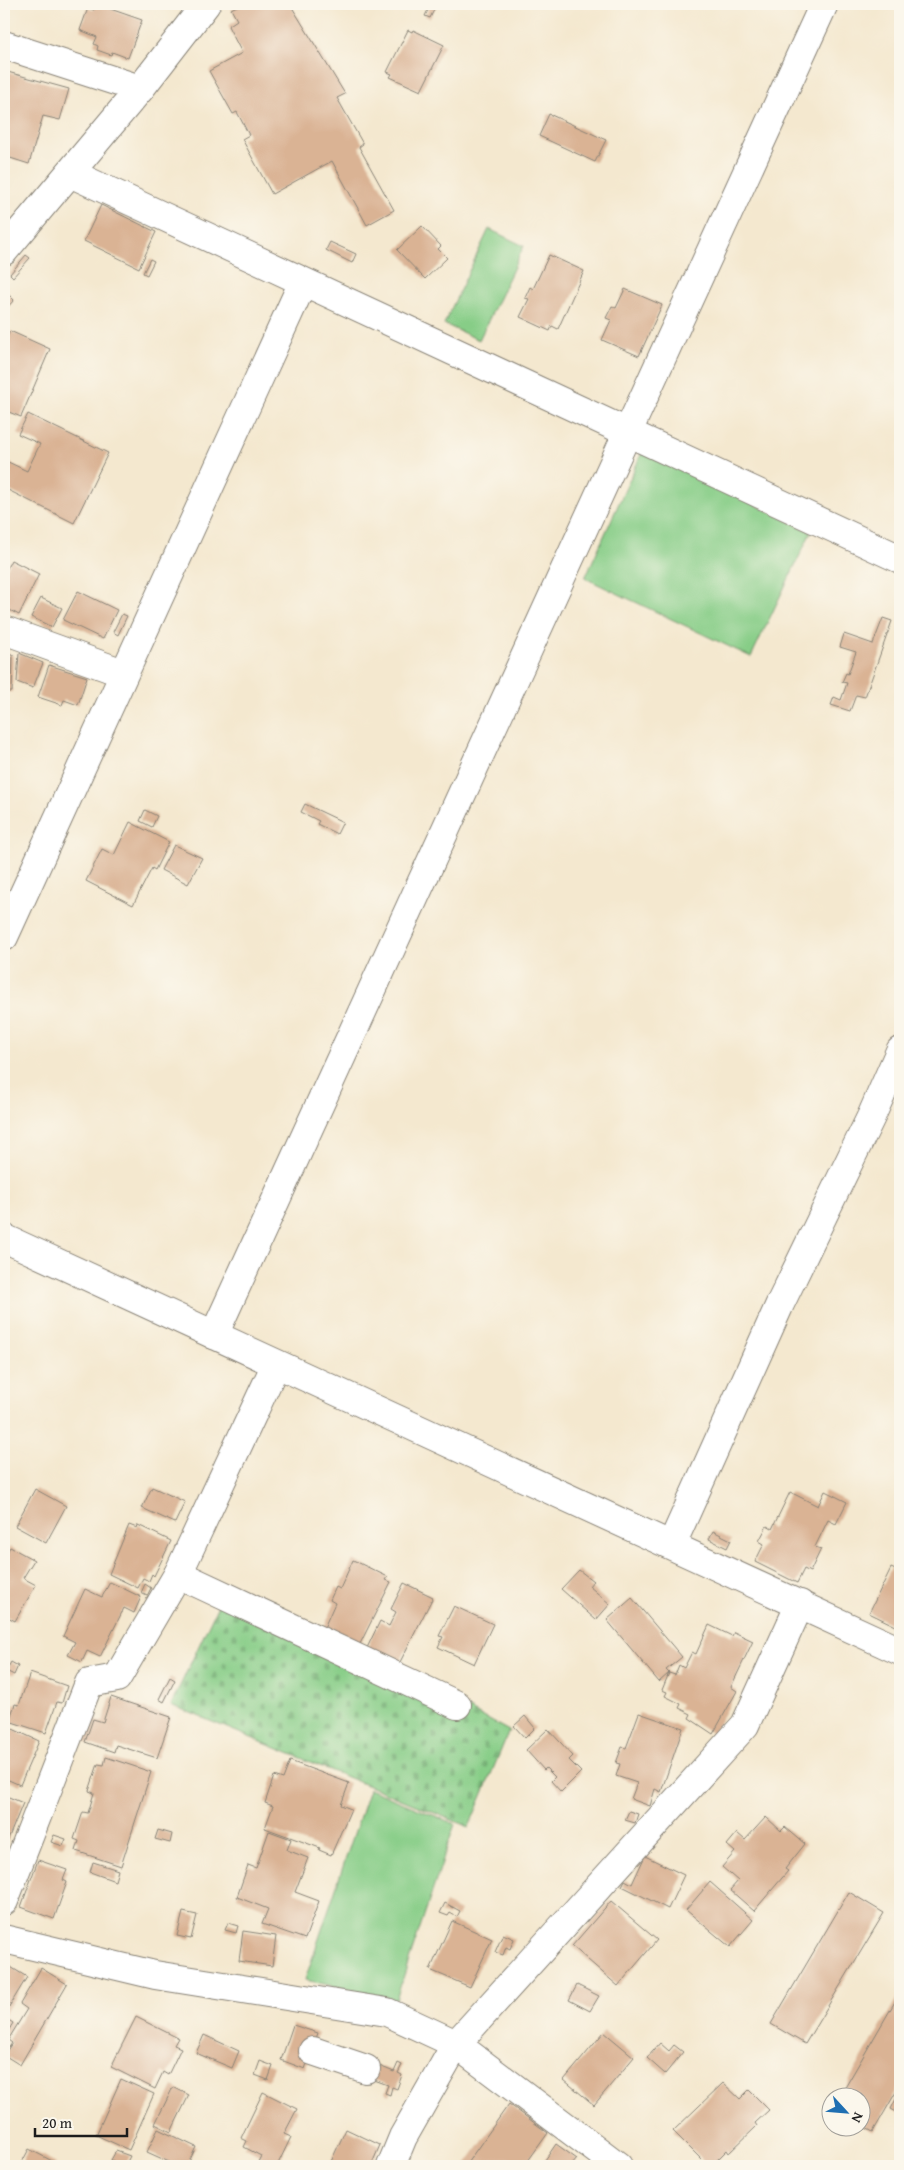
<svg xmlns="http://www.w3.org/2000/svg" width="904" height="2170" viewBox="0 0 904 2170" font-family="'Gentium Book Plus',serif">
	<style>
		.grass { fill: #87cd87; stroke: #527452 }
		.cemetery { fill: url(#cemetery-stones); stroke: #527452 }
		.building { fill: #dab394 }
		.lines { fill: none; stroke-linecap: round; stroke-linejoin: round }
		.minor-casing { stroke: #888276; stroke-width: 30 }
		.minor { stroke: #fff; stroke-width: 28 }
	</style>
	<defs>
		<pattern id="cemetery-stones" width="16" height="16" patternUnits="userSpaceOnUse" patternTransform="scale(1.25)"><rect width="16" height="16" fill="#87cd87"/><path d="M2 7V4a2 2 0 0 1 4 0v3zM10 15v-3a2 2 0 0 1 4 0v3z" fill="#74af74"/></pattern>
	</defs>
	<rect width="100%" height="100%" fill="#fbf7ec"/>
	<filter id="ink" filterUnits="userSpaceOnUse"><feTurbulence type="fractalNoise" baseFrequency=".02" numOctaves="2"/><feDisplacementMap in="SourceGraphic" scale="10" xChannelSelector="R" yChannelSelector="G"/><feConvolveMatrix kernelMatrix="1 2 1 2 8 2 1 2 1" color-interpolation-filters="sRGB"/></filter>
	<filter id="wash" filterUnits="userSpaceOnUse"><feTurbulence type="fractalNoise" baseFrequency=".0096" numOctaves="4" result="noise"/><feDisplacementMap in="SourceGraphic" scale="20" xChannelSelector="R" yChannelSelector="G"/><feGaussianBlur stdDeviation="1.12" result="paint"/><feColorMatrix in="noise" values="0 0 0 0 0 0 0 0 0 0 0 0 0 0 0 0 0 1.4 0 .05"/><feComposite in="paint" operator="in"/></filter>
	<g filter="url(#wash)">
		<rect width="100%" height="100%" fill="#f4e8cf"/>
		<g class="grass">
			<polygon points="489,229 524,246 479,340 444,324"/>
			<polygon points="643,450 811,532 751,657 585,578"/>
			<polygon points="369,1789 455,1824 396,1999 305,1980"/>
		</g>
		<polygon class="cemetery" points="219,1603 469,1709 509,1731 469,1827 171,1705"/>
		<g id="blocks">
			<g class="building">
				<polygon points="96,4 142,20 128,58 112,52 111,55 97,50 98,46 94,44 97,37 80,30 88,8 94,10"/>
				<polygon points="241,4 290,4 345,94 337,98 363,144 359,147 394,210 367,225 332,161 272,194 242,139 249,135 237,112 233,114 209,71 242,53 228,26 237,20 231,9"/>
				<polygon points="431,4 437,4 430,18 425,16"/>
				<polygon points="408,30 412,32 413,30 444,45 421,91 390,77 392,74 387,72"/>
				<polygon points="4,71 69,89 60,120 43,116 29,164 4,156 4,127 10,107 4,105"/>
				<polygon points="549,114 606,140 595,162 539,136"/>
				<polygon points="101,205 156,232 139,268 84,241"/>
				<polygon points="422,226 441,246 438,249 447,258 425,279 397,250"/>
				<polygon points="330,242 356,254 352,263 326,250"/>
				<polygon points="26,255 30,258 13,277 10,274"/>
				<polygon points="549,255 584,271 558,329 552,326 550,331 520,317 529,299 525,298 530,287 533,289"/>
				<polygon points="150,259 154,261 147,275 143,273"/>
				<polygon points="625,289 662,305 639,356 602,340 611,320 606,318 612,306 616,308"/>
				<polygon points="9,295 14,300 4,311 4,301"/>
				<polygon points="10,331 50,349 21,417 4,410 4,343"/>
				<polygon points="28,414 108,453 74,523 4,488 4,460 27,471 40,444 18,434"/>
				<polygon points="11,560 39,574 19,615 4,607 4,574"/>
				<polygon points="78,591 117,610 103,639 63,620"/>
				<polygon points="41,598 62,608 52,627 31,617"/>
				<polygon points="122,614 127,616 118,635 113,632"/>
				<polygon points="883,618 892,621 865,697 856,695 850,711 831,705 834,697 841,700 847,683 842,682 846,673 848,674 856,652 840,647 844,634 873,644"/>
				<polygon points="4,650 8,650 8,655 13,655 12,692 4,692"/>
				<polygon points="19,653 43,663 33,688 17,682"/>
				<polygon points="49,665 87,677 78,705 64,700 62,705 38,697"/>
				<polygon points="305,804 343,822 337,834 317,824 319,821 301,812"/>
				<polygon points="145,810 157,816 152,827 140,821"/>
				<polygon points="130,822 169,842 155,870 152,868 133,905 86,881 102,849 114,855"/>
				<polygon points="174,845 202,858 188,884 161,870"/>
				<polygon points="152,1487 185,1502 175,1523 142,1508"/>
				<polygon points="35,1489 66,1506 46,1543 15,1526"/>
				<polygon points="825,1491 847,1502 836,1524 828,1520 815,1547 821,1549 810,1572 804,1569 797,1583 755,1562 764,1544 759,1541 767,1526 772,1529 790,1492 818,1506"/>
				<polygon points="129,1525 137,1528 138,1525 171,1541 154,1576 152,1574 149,1581 143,1578 138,1588 109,1574"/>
				<polygon points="713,1531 731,1540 727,1548 709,1539"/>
				<polygon points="10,1547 34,1560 23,1578 36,1585 15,1621 4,1615 4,1557"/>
				<polygon points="353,1560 388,1577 386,1580 391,1582 359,1646 323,1630 335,1603 330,1600 336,1587 340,1589"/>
				<polygon points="891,1568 900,1572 900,1628 869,1613"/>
				<polygon points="579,1570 593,1581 589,1586 610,1604 596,1620 561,1589"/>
				<polygon points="110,1582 141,1597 134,1613 124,1608 100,1657 87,1651 82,1662 68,1655 75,1642 63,1636 85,1589 102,1597"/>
				<polygon points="404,1583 433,1597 399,1664 367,1648 380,1621 389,1626 396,1612 391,1609"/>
				<polygon points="145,1584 151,1588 147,1596 141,1593"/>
				<polygon points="632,1598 682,1657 666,1670 669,1673 659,1682 607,1620"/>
				<polygon points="454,1606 493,1624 474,1664 438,1647 443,1637 439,1636"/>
				<polygon points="709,1625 732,1636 734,1632 753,1641 731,1687 737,1691 713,1734 689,1718 691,1714 679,1708 681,1704 665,1696 667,1692 662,1690 669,1673 675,1675 679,1665 684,1668 692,1652 696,1654"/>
				<polygon points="11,1662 18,1666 14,1675 6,1671"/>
				<polygon points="30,1673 67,1686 62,1703 57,1702 46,1733 9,1721 15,1704 19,1705"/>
				<polygon points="170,1677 175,1680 164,1702 159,1699"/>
				<polygon points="111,1697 171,1717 157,1758 116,1745 114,1752 85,1742 93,1719 103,1722"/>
				<polygon points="639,1713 683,1728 661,1792 655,1789 650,1806 631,1799 637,1783 616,1776 620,1764 616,1763 622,1747 626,1748"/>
				<polygon points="525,1716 535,1728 525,1738 514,1726"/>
				<polygon points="4,1725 39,1741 20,1785 4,1778"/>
				<polygon points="548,1729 573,1756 569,1760 581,1772 561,1792 551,1781 555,1777 546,1768 544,1770 526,1750"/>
				<polygon points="106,1757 151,1772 121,1866 76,1851 79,1841 74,1839 83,1812 88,1813 94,1793 89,1791 98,1764 104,1765"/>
				<polygon points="290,1761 349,1783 341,1805 351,1809 331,1855 319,1850 320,1848 265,1828 273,1806 265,1803 274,1776 283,1779"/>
				<polygon points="4,1795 23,1803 4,1849"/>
				<polygon points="629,1811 638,1814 635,1823 625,1820"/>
				<polygon points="766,1817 781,1831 785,1827 805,1844 785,1869 788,1871 754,1911 730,1890 738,1881 722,1867 735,1852 727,1845 737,1833 745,1840"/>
				<polygon points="158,1830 172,1834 170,1843 155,1839"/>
				<polygon points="269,1831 291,1839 287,1850 308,1858 295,1892 319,1901 305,1939 262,1924 268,1909 237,1897 248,1865 256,1868"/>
				<polygon points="54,1835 66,1839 63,1846 51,1842"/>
				<polygon points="645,1856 684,1875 668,1909 622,1886 625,1880 632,1884"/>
				<polygon points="38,1860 67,1870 63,1880 67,1882 54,1919 21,1907"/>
				<polygon points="93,1862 118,1870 115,1881 90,1872"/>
				<polygon points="710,1882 753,1920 730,1947 686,1910"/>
				<polygon points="849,1892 884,1913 805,2044 771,2024"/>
				<polygon points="611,1901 657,1940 618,1986 572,1946"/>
				<polygon points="445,1903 460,1911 457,1917 450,1913 448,1916 440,1913"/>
				<polygon points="183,1912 197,1915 191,1939 177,1936"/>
				<polygon points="452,1921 492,1939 470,1987 430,1970"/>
				<polygon points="228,1923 238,1926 236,1933 225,1930"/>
				<polygon points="243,1931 276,1936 272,1966 239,1961"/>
				<polygon points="503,1934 514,1939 510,1949 506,1947 503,1955 495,1952"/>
				<polygon points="4,1963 27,1977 4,2015"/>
				<polygon points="41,1968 67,1984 20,2065 4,2055 12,2043 8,2040 27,2009 20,2004"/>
				<polygon points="577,1985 599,1996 590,2011 569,2000"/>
				<polygon points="900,1993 900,2085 873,2132 862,2126 862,2098 839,2098"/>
				<polygon points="4,2017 13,2023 4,2038"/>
				<polygon points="136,2017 178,2038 174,2045 181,2048 168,2075 163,2072 155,2089 111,2067"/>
				<polygon points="293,2025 318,2033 305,2069 281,2060"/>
				<polygon points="604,2032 634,2057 594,2105 564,2080"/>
				<polygon points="204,2035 239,2051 232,2068 196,2053"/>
				<polygon points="660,2043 669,2051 674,2045 683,2052 665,2074 647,2058"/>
				<polygon points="260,2061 273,2066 268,2080 255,2075"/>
				<polygon points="372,2063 394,2072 398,2063 402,2065 398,2073 402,2075 397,2089 392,2087 390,2095 385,2093 388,2085 366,2077"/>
				<polygon points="121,2079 154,2094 129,2150 96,2135"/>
				<polygon points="723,2083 740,2099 749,2090 769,2110 755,2123 757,2126 729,2153 727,2150 711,2166 708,2166 673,2131"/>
				<polygon points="173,2087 189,2095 171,2132 155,2124"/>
				<polygon points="263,2092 297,2109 284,2134 291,2137 277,2166 268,2166 258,2162 261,2156 244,2147 247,2141 241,2138"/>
				<polygon points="896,2099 900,2101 900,2114 891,2109"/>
				<polygon points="509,2104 548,2133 525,2165 527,2166 465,2166"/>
				<polygon points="158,2129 196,2147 187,2166 178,2166 147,2152"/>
				<polygon points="346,2129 380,2145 371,2166 329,2166"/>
				<polygon points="556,2144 577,2159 571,2166 541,2166"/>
				<polygon points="29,2149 56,2163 54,2166 20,2166"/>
				<polygon points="116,2151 130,2156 125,2166 111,2160"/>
			</g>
		</g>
	</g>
	<g filter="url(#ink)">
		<use href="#blocks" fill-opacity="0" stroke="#888276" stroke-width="1"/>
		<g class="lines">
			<g class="minor-casing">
				<g id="minor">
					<polyline points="4,45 140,89"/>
					<polyline points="70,173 900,559"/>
					<polyline points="4,251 140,89 206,4"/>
					<polyline points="4,630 123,673"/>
					<polyline points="4,937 303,282"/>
					<polyline points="4,1238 900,1651"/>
					<polyline points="214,1335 824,4"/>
					<polyline points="672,1544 780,1304 871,1117 900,1051"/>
					<polyline points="178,1574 457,1705"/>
					<polyline points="4,1901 89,1683 117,1678 178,1574 276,1364"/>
					<polyline points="4,1939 155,1975 387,2012 456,2044 618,2166"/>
					<polyline points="313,2051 366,2069"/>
					<polyline points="391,2166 403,2137 456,2044 745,1725 800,1604"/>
				</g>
			</g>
			<use href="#minor" class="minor"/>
		</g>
	</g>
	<rect width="904" height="2170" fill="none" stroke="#fbf7ec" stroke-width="20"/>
	<g transform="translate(846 2112) rotate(116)"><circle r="24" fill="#fbf7ec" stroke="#a29f99"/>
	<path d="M0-4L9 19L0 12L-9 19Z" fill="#1f6fb2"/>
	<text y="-8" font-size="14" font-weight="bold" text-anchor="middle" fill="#1c1c1c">N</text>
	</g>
	<path d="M35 2128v8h92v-8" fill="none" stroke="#1c1c1c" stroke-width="2.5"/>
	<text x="42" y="2128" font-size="15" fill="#1c1c1c" stroke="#fbf7ec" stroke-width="4" paint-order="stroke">20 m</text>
</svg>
